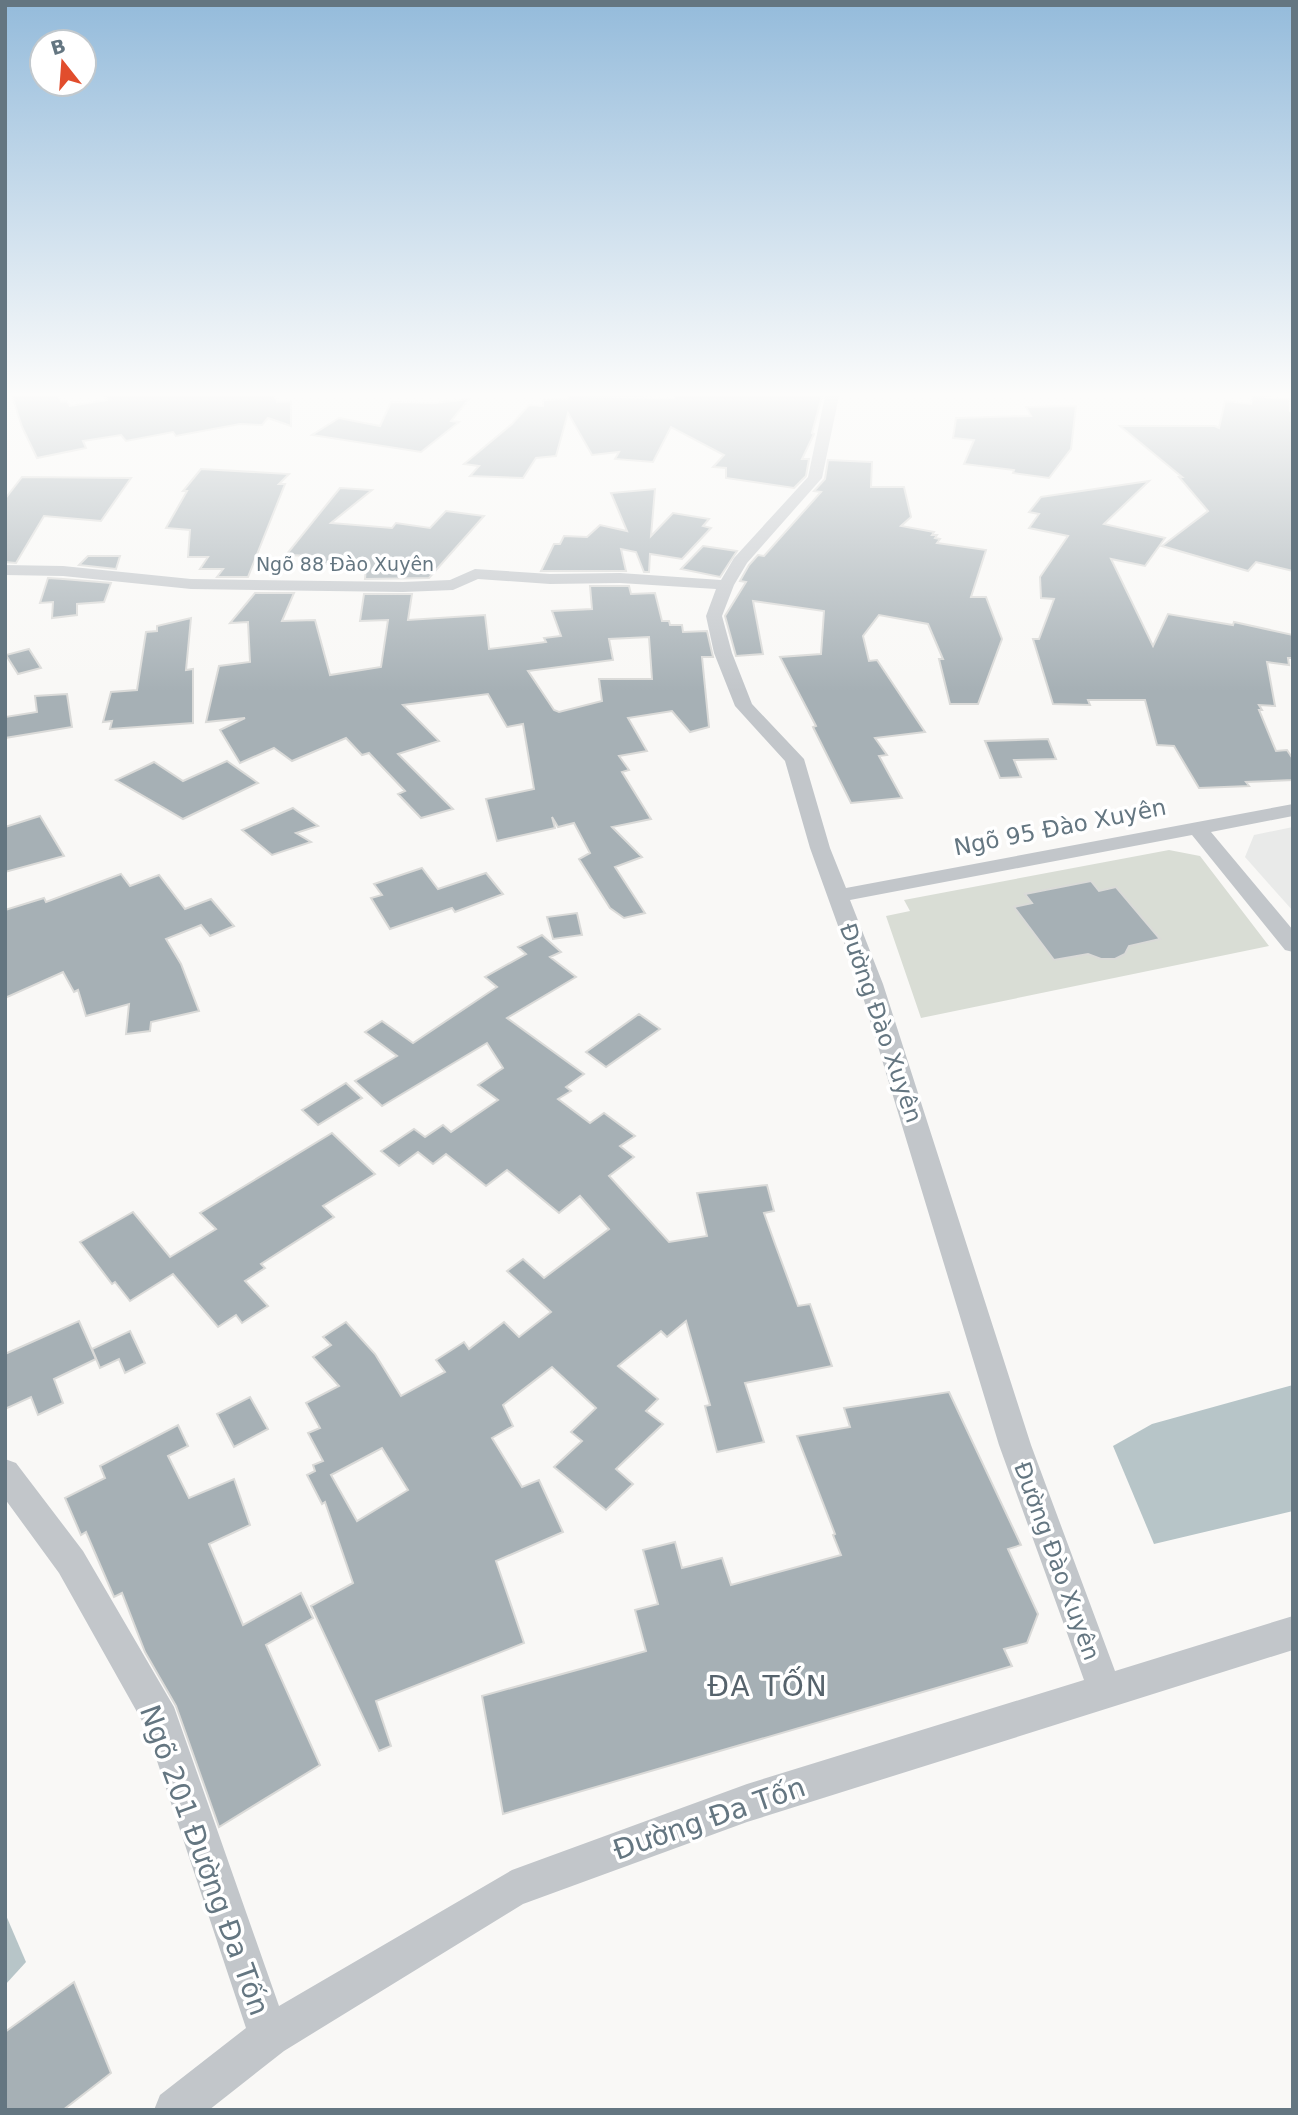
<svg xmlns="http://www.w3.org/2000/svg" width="1298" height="2115" viewBox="0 0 1298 2115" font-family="'DejaVu Sans',sans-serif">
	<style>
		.built { fill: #e9eae9 }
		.green { fill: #d9ddd5 }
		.water { fill: #b7c5c8 }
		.building { fill: #a6b0b5; stroke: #dadad8; stroke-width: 2; fill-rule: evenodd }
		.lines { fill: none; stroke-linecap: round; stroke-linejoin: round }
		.minor { fill: #c2c6ca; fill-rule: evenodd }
		.labels { text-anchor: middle; stroke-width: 7; stroke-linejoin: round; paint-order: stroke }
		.far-street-label { font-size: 19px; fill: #647681; stroke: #fff }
		.street-label { font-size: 23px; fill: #647681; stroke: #fff }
		.near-neighbourhood-label { font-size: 28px; letter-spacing: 2px; fill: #56636c; stroke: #fff }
		.near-street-label { font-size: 28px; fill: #647681; stroke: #fff }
	</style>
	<rect width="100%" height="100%" fill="#f9f8f6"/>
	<polygon class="built" points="1293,827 1293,911 1245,857 1254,835"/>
	<polygon class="green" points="1169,850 1200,856 1269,946 921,1018 886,916 910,911 904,900"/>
	<g class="water">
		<polygon points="1293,1385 1293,1511 1154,1544 1113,1446 1152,1424"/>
		<polygon points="5,1913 26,1962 5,1985"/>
	</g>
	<g class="building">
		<polygon points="12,396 58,396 61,402 67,401 70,406 107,400 105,396 275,396 277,402 291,401 291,426 268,418 262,425 240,424 176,436 173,432 126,441 121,435 83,441 86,448 37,458 22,427"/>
		<polygon points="568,396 673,398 675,396 822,396 812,433 814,434 802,459 809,459 806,476 794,488 726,478 726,468 713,467 724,455 671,427 653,462 615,459 619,452 592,455 568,413 556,456 536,458 523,478 470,476 479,466 464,464 512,424 529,405 543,406 543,400 568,399"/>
		<polygon points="1252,396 1290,399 1290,411 1293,412 1293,571 1256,562 1248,571 1162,546 1208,511 1179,477 1182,477 1120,426 1215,426 1219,428 1225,401 1251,404"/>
		<polygon points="469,399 451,421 459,422 421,452 312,435 339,418 380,426 391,402 435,403"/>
		<polygon points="1076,406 1071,449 1049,478 1013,473 1014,470 964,464 974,440 953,438 956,418 1031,416 1026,407"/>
		<polygon points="828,460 872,462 871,487 904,487 911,517 901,526 934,532 932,535 937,535 935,538 940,539 937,543 986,550 971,597 986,597 1002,639 978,704 950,704 939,659 943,659 928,624 879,615 863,636 869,661 877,660 925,732 875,738 887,755 879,756 902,798 851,803 813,727 816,726 780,657 821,654 824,611 753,601 763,654 736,656 725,616 746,582 740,581 749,565 758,555 764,556 821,492 814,491 825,479"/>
		<polygon points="201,469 289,474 279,484 285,484 248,577 217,577 223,569 200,569 208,557 188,557 190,530 166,528 187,491 183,491"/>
		<polygon points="22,477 131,478 101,521 44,516 16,563 5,562 5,499"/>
		<polygon points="1149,481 1104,524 1165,538 1145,566 1111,559 1153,646 1168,614 1233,625 1234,622 1293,635 1293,658 1288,658 1289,665 1267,662 1275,706 1259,705 1262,710 1259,710 1276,751 1287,750 1293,759 1293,780 1246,782 1249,786 1199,788 1174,746 1157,745 1145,700 1088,700 1090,705 1053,704 1033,639 1039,639 1054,599 1041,598 1040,577 1068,536 1029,528 1039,514 1029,512 1041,497"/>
		<polygon points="340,488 372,490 331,523 392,528 396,523 430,528 446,511 484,516 429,578 365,579 366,566 307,563 312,556 286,555"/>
		<polygon points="655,489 651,536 673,513 709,519 703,526 711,528 682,559 650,554 649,572 644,572 636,552 621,549 626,571 541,571 554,544 560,544 564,536 587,537 600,525 627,531 611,493"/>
		<polygon points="703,546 737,551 720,577 681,569"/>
		<polygon points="88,556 120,556 116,569 79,565"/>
		<polygon points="48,578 63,579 111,583 104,602 77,604 77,615 52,618 53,602 40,603"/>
		<path d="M590,586H629L631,594L655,593L662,621H669L670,625H682L683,632L707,631L713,657H702L709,727L690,732L672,711L628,718L647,751L619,756L629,770L622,772L651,819L612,827L642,857L615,867L645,913L624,918L610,908L579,859L590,853L574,823L558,827L552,817L555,828L497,841L486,799L534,789L523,724L507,727L488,694L403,705L439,741L398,754L453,809L421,818L398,794L405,791L369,753L362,755L346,738L292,761L274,748L240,763L220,730L245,718L206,722L219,666L250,662L248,622L230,623L255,593H294L282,621L315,620L330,675L381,667L388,620L360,621L364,594H412L408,620L485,615L489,649L546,642L544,638L561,636L552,611L592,609ZM649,637L652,679H599L602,701L559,712L554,710L528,671L613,660L609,639Z"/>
		<polygon points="191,618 186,670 193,669 193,723 110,729 112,721 103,722 111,692 137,690 146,632 157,631 157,626"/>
		<polygon points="29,649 41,668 18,674 6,655"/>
		<polygon points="67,694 72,727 5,738 5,717 37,712 35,696"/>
		<polygon points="1048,739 1056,759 1014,760 1021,777 1000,778 985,741"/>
		<polygon points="227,761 258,783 183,819 116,780 154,762 183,781"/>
		<polygon points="293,808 318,826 296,833 311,842 272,855 242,830"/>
		<polygon points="40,816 64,856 5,872 5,827"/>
		<polygon points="422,868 438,889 486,873 503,894 455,912 452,908 390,929 371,898 382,895 374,884"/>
		<polygon points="121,874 130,886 159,875 185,909 211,899 234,926 210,936 201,925 166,939 181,964 199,1011 151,1022 150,1031 126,1034 129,1004 86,1016 78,990 74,992 63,972 5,998 5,910 44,898 46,902"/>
		<polygon points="1091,881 1099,891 1116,887 1160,939 1129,946 1125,954 1115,959 1101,959 1088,954 1054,960 1014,907 1032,903 1025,894"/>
		<polygon points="577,913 582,935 553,939 547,917"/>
		<path d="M542,935L561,952L550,957L576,977L507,1018L584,1074L566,1087L571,1091L558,1099L590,1123L604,1113L635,1136L620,1146L634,1157L609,1176L669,1242L707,1236L697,1193L767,1185L774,1211L764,1213L775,1244L798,1306L810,1304L832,1366L745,1383L764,1442L717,1452L705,1406L710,1405L686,1321L667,1337L661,1331L618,1366L658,1399L646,1411L663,1424L616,1469L633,1484L606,1510L554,1467L582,1441L571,1432L596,1408L552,1367L503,1405L513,1426L492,1438L522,1487L539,1480L563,1532L496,1561L524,1643L376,1701L391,1746L379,1751L311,1606L353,1583L325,1502L322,1504L307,1475L315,1471L313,1465L323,1461L308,1433L320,1428L306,1403L339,1386L313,1357L331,1345L323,1337L346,1322L375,1354L401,1396L445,1372L436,1360L464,1342L469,1349L504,1322L519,1337L551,1312L507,1271L523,1259L544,1278L609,1229L580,1196L559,1213L507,1170L486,1186L446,1154L433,1164L418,1152L399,1166L381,1151L414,1129L425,1137L443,1125L451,1132L498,1100L478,1085L503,1068L487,1043L382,1106L355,1081L397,1056L365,1032L382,1021L413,1043L497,987L485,977L526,954L518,947ZM382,1448L408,1490L357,1521L331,1475Z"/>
		<polygon points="639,1014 660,1029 606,1067 586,1052"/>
		<polygon points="346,1083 362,1098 318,1125 302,1110"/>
		<polygon points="332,1133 375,1174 323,1206 334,1217 261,1264 265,1268 245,1281 268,1306 242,1323 236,1315 218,1327 173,1274 130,1301 115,1282 112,1284 80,1242 133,1212 170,1257 216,1229 200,1213"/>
		<polygon points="79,1321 96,1359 54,1379 63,1403 38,1415 31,1397 5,1409 5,1354"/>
		<polygon points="130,1331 145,1363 125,1373 119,1359 100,1368 92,1349"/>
		<polygon points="949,1392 1021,1545 1008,1549 1038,1614 1027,1643 1004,1649 1012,1666 503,1814 482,1696 646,1651 635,1610 658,1604 643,1550 675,1542 682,1568 722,1558 731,1585 841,1555 833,1535 835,1534 797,1436 850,1427 844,1408"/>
		<polygon points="250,1397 268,1429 234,1447 217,1414"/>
		<polygon points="178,1425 188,1446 168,1456 189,1498 234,1479 250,1525 209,1544 243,1625 301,1593 313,1618 266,1645 320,1765 219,1827 176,1706 145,1652 122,1593 114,1597 86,1532 81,1535 65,1498 105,1478 100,1466"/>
		<polygon points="74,1982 111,2073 63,2110 5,2110 5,2032"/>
	</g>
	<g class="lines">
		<polygon class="minor" points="825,396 839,396 822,478 747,563 734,585 722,616 732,653 752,704 804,759 830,848 846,888 1293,804 1293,816 1211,832 1293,930 1293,952 1285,950 1192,835 850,900 883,984 1031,1445 1115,1671 1293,1616 1293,1650 747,1822 523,1904 284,2051 209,2110 154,2110 160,2095 246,2028 146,1728 59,1573 5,1499 5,1459 16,1463 83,1551 174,1707 279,2006 512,1870 747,1784 1084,1680 999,1445 859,984 810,848 785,761 735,706 714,653 706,616 716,589 620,583 550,584 478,579 453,590 403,592 191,589 63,576 5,575 5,565 63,566 191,579 403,582 450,580 475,569 550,574 620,573 721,580 734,558 808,477"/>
	</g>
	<linearGradient id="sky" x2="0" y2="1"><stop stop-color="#94bbdb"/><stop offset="0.57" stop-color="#fcfcfb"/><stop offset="1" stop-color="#fcfcfb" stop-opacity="0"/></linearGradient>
	<rect width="1298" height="692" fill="url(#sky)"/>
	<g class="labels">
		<g class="far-street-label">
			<text x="345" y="571">Ngõ 88 Đào Xuyên</text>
		</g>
		<g class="street-label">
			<text transform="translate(1060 827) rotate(-11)" y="8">Ngõ 95 Đào Xuyên</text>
			<text transform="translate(881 1023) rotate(71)" y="8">Đường Đào Xuyên</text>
			<text transform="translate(1057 1561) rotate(70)" y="8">Đường Đào Xuyên</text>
		</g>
		<g class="near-neighbourhood-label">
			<text x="768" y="1696">ĐA TỐN</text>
		</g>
		<g class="near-street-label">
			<text transform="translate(709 1818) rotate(-19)" y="10">Đường Đa Tốn</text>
			<text transform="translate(205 1860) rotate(70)" y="10">Ngõ 201 Đường Đa Tốn</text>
		</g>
	</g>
	<rect width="1298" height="2115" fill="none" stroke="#647681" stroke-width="14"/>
	<g transform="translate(63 63) rotate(343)"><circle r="33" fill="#ffffff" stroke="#c1c8cd" stroke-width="2"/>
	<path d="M0-5L12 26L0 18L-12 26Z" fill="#e14d2d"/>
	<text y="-10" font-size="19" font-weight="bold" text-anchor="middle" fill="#647681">B</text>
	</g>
</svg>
